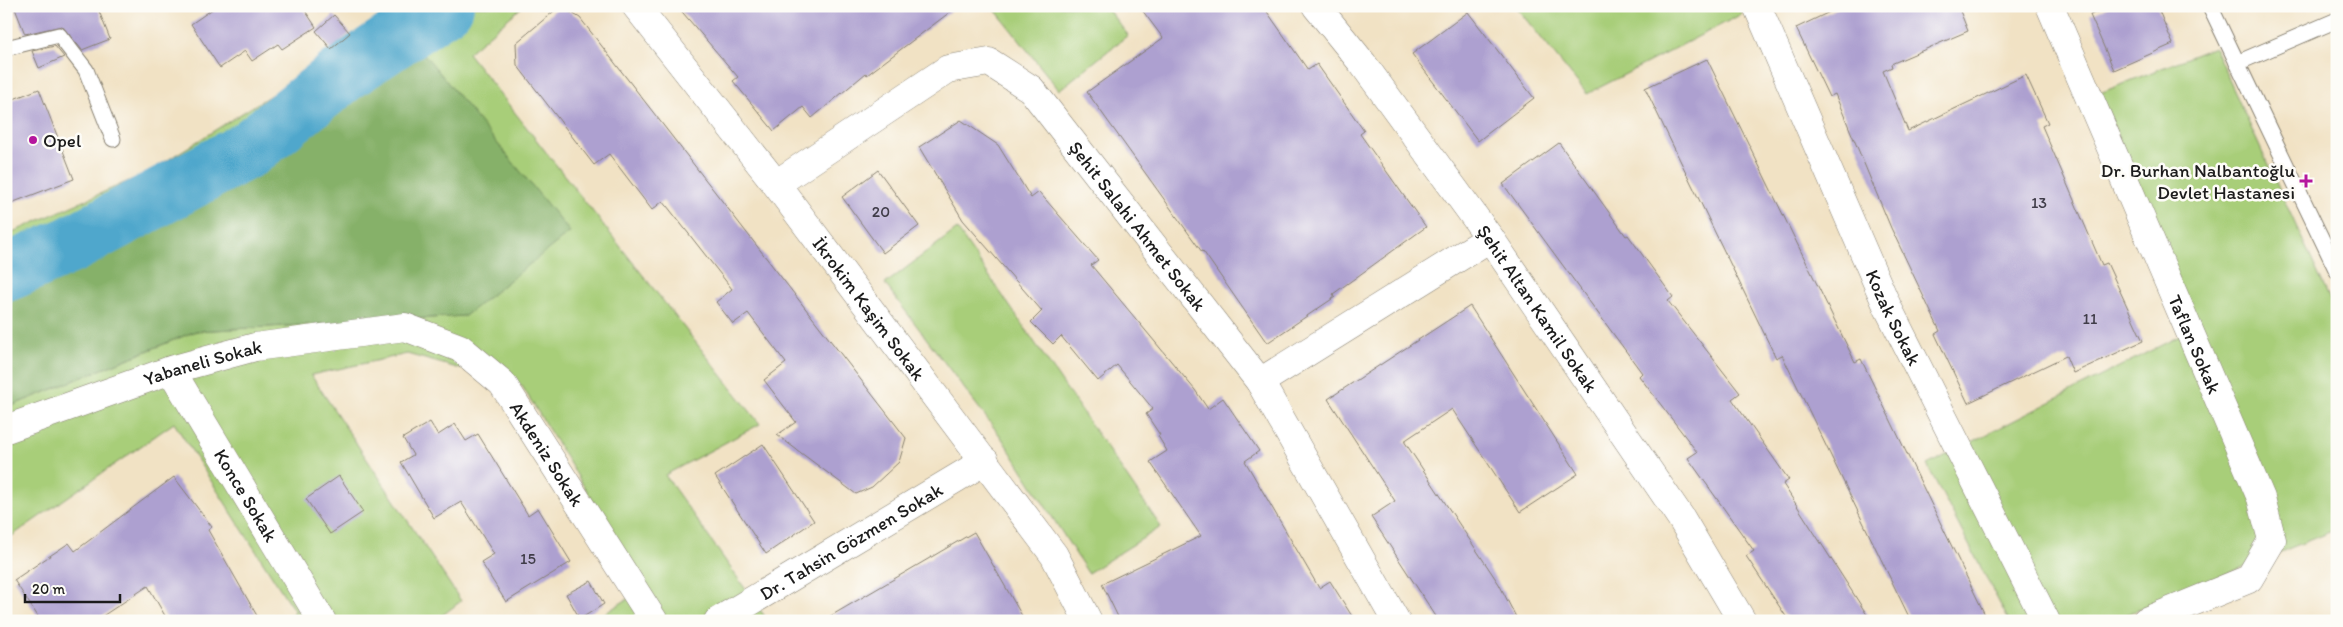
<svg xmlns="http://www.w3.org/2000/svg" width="2343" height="627" viewBox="0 0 2343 627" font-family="Itim,sans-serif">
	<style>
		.green { fill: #a8ce79; stroke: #62754a }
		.forest { fill: #86b169; stroke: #516642 }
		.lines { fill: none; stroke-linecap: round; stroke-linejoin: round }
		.river { stroke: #4fa7cc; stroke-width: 58 }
		.building { fill: #ada0d0 }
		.service-casing { stroke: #867f70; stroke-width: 17 }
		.minor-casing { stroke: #867f70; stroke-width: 29 }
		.service { stroke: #fff; stroke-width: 15 }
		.minor { stroke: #fff; stroke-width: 28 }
		.poi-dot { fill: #b5179e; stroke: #fdfcf7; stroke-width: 2 }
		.labels { text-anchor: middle; stroke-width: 5; stroke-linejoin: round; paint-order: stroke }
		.number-label { font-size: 16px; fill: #403d49 }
		.poi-label { font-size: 19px; fill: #1c1c1c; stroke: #fdfcf7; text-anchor: start }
		.street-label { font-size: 19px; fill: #1c1c1c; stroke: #fdfcf7 }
	</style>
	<rect width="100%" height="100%" fill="#fdfcf7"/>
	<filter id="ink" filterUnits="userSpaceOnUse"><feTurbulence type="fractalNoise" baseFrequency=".02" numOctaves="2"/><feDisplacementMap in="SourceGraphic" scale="10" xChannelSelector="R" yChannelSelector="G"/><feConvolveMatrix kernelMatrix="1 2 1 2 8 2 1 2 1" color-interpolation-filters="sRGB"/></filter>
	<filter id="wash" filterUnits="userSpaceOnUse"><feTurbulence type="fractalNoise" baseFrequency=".0096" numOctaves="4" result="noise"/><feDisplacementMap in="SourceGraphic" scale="20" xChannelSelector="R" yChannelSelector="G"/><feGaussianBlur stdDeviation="1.12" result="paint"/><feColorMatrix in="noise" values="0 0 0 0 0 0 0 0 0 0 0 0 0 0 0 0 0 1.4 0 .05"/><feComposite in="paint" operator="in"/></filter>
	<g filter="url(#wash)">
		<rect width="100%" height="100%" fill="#f1e2c4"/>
		<g class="green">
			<polygon points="412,6 523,6 468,53 760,424 665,475 768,621 593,621 646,587 522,386 407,354 311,375 461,601 435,621 284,621 295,612 174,423 6,540 6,408 196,331 465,316 421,50 189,211 6,294 6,235 147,173"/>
			<polygon points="992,6 1105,6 1128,35 1059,90"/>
			<polygon points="1515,6 1737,6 1742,14 1587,94"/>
			<polygon points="2214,47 2337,315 2337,529 2111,621 2009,621 1927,465 2197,327 2100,93"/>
			<polygon points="957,229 1161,527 1088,573 1001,437 885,284"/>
		</g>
		<polygon class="forest" points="421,50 570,232 465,316 196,331 6,408 6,294 189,211"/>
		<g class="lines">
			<polyline class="river" points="6,273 70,245 249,149 342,75 445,6"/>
		</g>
		<g id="blocks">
			<g class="building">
				<polygon points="14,6 97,6 110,39 82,50 62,26 25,34"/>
				<polygon points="217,6 302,6 316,27 282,49 278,44 252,61 245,51 220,68 191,24"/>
				<polygon points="560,6 580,18 906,438 899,462 872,487 856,494 777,435 796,422 764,380 786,363 748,313 733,324 716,302 732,289 663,201 652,210 609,154 594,165 517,65 516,43"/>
				<polygon points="677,6 958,6 867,75 866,73 812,118 803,107 774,131 733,81 738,77"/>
				<polygon points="1139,6 1263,6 1308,70 1317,64 1364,131 1360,134 1426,227 1333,294 1335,297 1267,343 1203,251 1202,252 1087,92 1163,38"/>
				<polygon points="1842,6 1958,6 1968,31 1891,64 1892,67 1883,71 1908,131 2026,75 2048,123 2042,126 2102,265 2107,263 2143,341 2073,373 2066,356 1968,403 1935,334 1940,331 1891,228 1835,94 1829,97 1796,28"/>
				<polygon points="2111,6 2157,6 2173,44 2114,70 2090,15"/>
				<polygon points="1468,12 1534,98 1478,141 1412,54"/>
				<polygon points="334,15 350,33 331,49 316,31"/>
				<polygon points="55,46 64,57 39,68 32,51"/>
				<polygon points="1707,59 1855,362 1861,359 1988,621 1911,621 1782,355 1776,358 1645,88"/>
				<polygon points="39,89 74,179 6,205 6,102"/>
				<polygon points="961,120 998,145 1031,198 1039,192 1098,260 1091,265 1195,390 1208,409 1223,398 1259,451 1245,461 1319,588 1330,581 1355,621 1120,621 1102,584 1201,536 1150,462 1167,451 1158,436 1160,435 1146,414 1153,409 1117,365 1098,381 1061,336 1053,344 1031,322 1042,311 963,220 919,147"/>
				<polygon points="1559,143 1626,236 1628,235 1673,297 1668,301 1740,393 1732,399 1789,480 1783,484 1871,621 1789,621 1746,556 1754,551 1688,458 1697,452 1639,376 1642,373 1503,184"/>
				<polygon points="878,170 919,226 883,253 842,197"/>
				<polygon points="1470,306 1578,474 1520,512 1452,409 1404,441 1499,584 1518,621 1439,621 1371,517 1395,501 1328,399"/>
				<polygon points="430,422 438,435 455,424 466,441 478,434 528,515 538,508 571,562 506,602 481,562 494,554 461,502 434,518 401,462 413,455 403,438"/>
				<polygon points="763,444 814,521 766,554 715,476"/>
				<polygon points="339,476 363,512 330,534 306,499"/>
				<polygon points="174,477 212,527 208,530 260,621 168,621 148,586 95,621 41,621 14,580 69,543 75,551"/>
				<polygon points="974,532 1025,621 822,621 911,569"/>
				<polygon points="591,581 604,604 580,619 566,594"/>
			</g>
		</g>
	</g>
	<g filter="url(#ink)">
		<use href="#blocks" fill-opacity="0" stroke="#867f70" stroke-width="1"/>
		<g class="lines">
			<g class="service-casing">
				<g id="service">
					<polyline points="2210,6 2337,271"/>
					<polyline points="6,48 59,35 86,70 113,139"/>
					<polyline points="2237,63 2337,20"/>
				</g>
			</g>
			<g class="minor-casing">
				<g id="minor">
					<path id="s1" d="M636,6L776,184L1054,555L1088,621"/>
					<path id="s2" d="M1316,6L1363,64L1490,238L1681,518L1742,621"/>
					<path id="s3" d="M1757,6L1888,308L2046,621"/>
					<path id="s4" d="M2050,6L2261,498L2272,540L2249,579L2146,621"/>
					<path id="s5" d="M776,184L948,69L989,62L1031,89L1260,382L1396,621"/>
					<path id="s6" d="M171,370L322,621"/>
					<polyline points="1260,382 1490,238"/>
					<path id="s7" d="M6,429L171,370L255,347L405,327L460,348L502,383L654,621"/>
					<path id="s8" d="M718,621L985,461"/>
				</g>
			</g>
			<use href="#service" class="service"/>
			<use href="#minor" class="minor"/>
		</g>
	</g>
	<g class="poi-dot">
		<circle cx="33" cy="140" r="5"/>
		<path d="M2303.5 173.5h5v5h5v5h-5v5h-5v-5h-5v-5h5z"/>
	</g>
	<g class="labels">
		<g class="number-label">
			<text x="2039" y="208">13</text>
			<text x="881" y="217">20</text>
			<text x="2090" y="324">11</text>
			<text x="528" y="564">15</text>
		</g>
		<g class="poi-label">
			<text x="43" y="147">Opel</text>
			<text x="2295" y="177" text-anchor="end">Dr. Burhan Nalbantoğlu<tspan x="2295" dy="22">Devlet Hastanesi</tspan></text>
		</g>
		<g class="street-label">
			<text dy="7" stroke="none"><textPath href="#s5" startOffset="472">Şehit Salahi Ahmet Sokak</textPath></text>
			<text dy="7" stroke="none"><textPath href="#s1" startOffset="382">İkrokim Kaşim Sokak</textPath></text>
			<text dy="7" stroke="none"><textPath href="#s2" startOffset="375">Şehit Altan Kamil Sokak</textPath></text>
			<text dy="7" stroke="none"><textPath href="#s3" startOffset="340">Kozak Sokak</textPath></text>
			<text dy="7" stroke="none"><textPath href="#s4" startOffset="368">Taflan Sokak</textPath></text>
			<text dy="7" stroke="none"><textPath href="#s7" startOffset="208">Yabaneli Sokak</textPath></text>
			<text dy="7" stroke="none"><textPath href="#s7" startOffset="611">Akdeniz Sokak</textPath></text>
			<text dy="7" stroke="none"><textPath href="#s6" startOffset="146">Konce Sokak</textPath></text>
			<text dy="7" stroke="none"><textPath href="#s8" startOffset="155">Dr. Tahsin Gözmen Sokak</textPath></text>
		</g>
	</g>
	<rect width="2343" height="627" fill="none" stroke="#fdfcf7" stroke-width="25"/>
	<path d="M25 594v8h95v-8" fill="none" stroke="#1c1c1c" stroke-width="2.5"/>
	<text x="32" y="594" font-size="15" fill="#1c1c1c" stroke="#fdfcf7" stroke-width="4" paint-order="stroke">20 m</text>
</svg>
